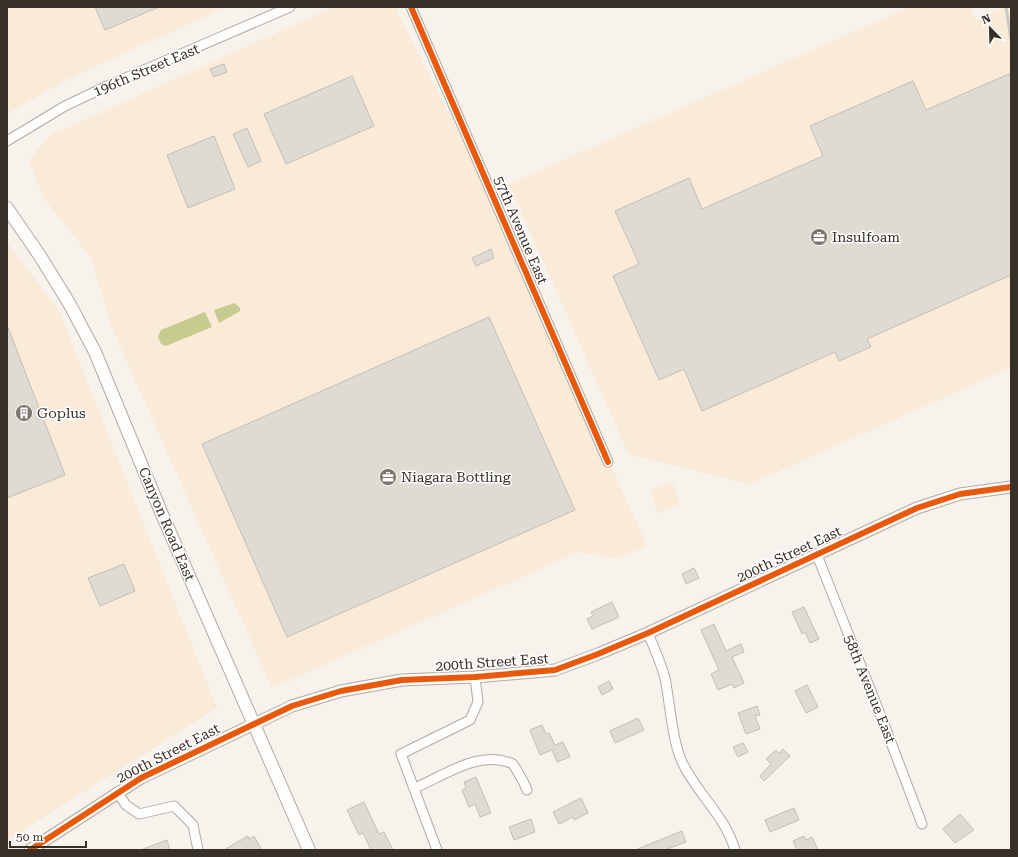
<svg xmlns="http://www.w3.org/2000/svg" width="1018" height="857" viewBox="0 0 1018 857" font-family="'Roboto Serif',serif">
	<style>
		.built { fill: #faead8 }
		.water { fill: #c6cc8f }
		.building { fill: #dfdbd3; stroke: #c3bfb8 }
		.lines { fill: none; stroke-linecap: round; stroke-linejoin: round }
		.minor-casing { stroke: #b0aaa4; stroke-width: 11 }
		.tertiary-casing { stroke: #b0aaa4; stroke-width: 13 }
		.secondary-casing { stroke: #b0aaa4; stroke-width: 14 }
		.minor { stroke: #fefdfc; stroke-width: 9 }
		.tertiary { stroke: #fefdfc; stroke-width: 11 }
		.secondary { stroke: #fefdfc; stroke-width: 12 }
		.rail { stroke: #cac8c6; stroke-width: 3 }
		.cycleway-casing { stroke: #fff; stroke-width: 8 }
		.cycleway { stroke: #e8590c; stroke-width: 6 }
		.labels { text-anchor: middle; stroke-width: 3; stroke-linejoin: round; paint-order: stroke }
		.street-label { font-size: 14px; fill: #373027; stroke: #fff }
		.poi-label { font-size: 14px; fill: #373027; stroke: #fff; text-anchor: start }
	</style>
	<rect width="100%" height="100%" fill="#f8f2ec"/>
	<g class="built">
		<polygon points="7,7 226,7 64,81 7,114"/>
		<polygon points="334,7 395,7 483,180 647,546 617,559 579,552 272,688 111,326 91,258 43,197 29,160 51,135"/>
		<polygon points="910,7 970,7 976,20 1005,7 1011,7 1011,368 750,484 629,455 509,184"/>
		<polygon points="7,242 59,311 217,708 7,840"/>
		<polygon points="672,482 680,504 658,513 650,491"/>
	</g>
	<g class="water">
		<polygon points="235,303 240,308 240,311 219,323 214,310"/>
		<polygon points="205,312 212,327 166,346 161,344 158,337 161,330"/>
	</g>
	<g class="building">
		<polygon points="95,7 159,7 105,30"/>
		<polygon points="224,64 227,72 214,77 210,69"/>
		<polygon points="1009,74 1011,78 1011,275 867,339 871,347 839,361 835,352 702,411 684,369 659,380 613,276 639,264 615,211 689,178 702,209 823,156 810,126 913,81 926,110"/>
		<polygon points="352,76 374,126 286,164 264,114"/>
		<polygon points="247,128 261,161 248,167 233,134"/>
		<polygon points="214,136 235,189 188,208 167,155"/>
		<polygon points="491,249 494,258 476,266 472,258"/>
		<polygon points="489,317 575,510 287,637 202,444"/>
		<polygon points="7,325 65,475 7,498"/>
		<polygon points="124,564 135,591 100,606 88,578"/>
		<polygon points="694,568 699,578 686,584 682,574"/>
		<polygon points="612,602 619,617 592,629 587,619 593,616 591,612"/>
		<polygon points="804,607 819,639 810,643 805,632 802,634 792,612"/>
		<polygon points="714,624 726,651 741,644 744,652 732,657 744,683 734,688 732,684 718,690 711,674 719,670 701,630"/>
		<polygon points="609,681 613,689 602,695 598,687"/>
		<polygon points="807,685 818,707 806,713 795,691"/>
		<polygon points="757,706 760,715 755,716 760,729 746,734 738,713"/>
		<polygon points="638,718 644,730 615,743 610,731"/>
		<polygon points="542,725 546,734 549,733 555,745 563,742 570,757 557,762 552,750 540,755 530,730"/>
		<polygon points="743,743 748,752 738,757 733,747"/>
		<polygon points="783,749 790,756 764,781 760,776 771,764 766,759 776,750 779,753"/>
		<polygon points="476,777 491,813 480,817 475,804 469,807 462,790 466,788 464,782"/>
		<polygon points="581,798 588,813 574,820 573,817 559,824 553,812"/>
		<polygon points="364,802 379,834 384,832 393,850 371,850 363,833 359,835 347,810"/>
		<polygon points="794,808 799,820 770,832 765,820"/>
		<polygon points="960,814 974,830 955,843 943,829"/>
		<polygon points="531,819 535,832 514,840 509,827"/>
		<polygon points="682,831 686,842 665,850 635,850"/>
		<polygon points="248,836 249,839 254,836 262,850 224,850"/>
		<polygon points="804,836 806,840 812,837 818,850 797,850 793,841"/>
		<polygon points="167,840 170,850 143,850 143,849"/>
	</g>
	<g class="lines">
		<g class="minor-casing">
			<g id="minor">
				<polyline points="411,7 608,462"/>
				<polyline points="7,141 65,106 107,86 290,7"/>
				<polyline points="817,555 884,724 922,824"/>
				<path d="M648,633C654,648 661,663 665,678C670,703 672,740 682,762C697,794 725,815 735,850"/>
				<path d="M415,788C445,775 480,749 513,764L523,781L527,790"/>
				<polyline points="117,792 126,805 139,814 174,806 193,825 198,850"/>
				<polyline points="437,850 401,754 470,720 478,702 475,677"/>
			</g>
		</g>
		<g class="tertiary-casing">
			<polyline id="tertiary" points="30,850 141,778 292,706 341,691 402,680 475,677 555,670 598,654 648,633 917,508 960,494 1011,487"/>
		</g>
		<g class="secondary-casing">
			<polyline id="secondary" points="7,208 40,256 69,303 95,352 161,512 309,850"/>
		</g>
		<use href="#minor" class="minor"/>
		<use href="#tertiary" class="tertiary"/>
		<use href="#secondary" class="secondary"/>
		<polyline class="rail" points="1006,7 1011,40"/>
		<g class="cycleway-casing">
			<g id="cycleway">
				<polyline points="411,7 608,462"/>
				<polyline points="30,850 141,778 292,706 341,691 402,680 475,677 555,670 598,654 648,633 917,508 960,494 1011,487"/>
			</g>
		</g>
		<use href="#cycleway" class="cycleway"/>
	</g>
	<defs>
		<g id="office-disc" transform="scale(0.9)"><circle r="9.5" fill="#7b746c" stroke="#fff"/><path d="M-6-3h4V-5.5h4V-3h4V5H-6ZM-1-4.5V-3h2v-1.5ZM-6 0V1H6V0Z" fill="#fff"/></g>
		<g id="building-disc" transform="scale(0.9)"><circle r="9.5" fill="#7b746c" stroke="#fff"/><path d="M-4-6H4V6H1V3H-1V6H-4ZM-2.5-4.3h1.7v1.8h-1.7ZM.8-4.3h1.7v1.8H.8ZM-2.5-1h1.7V.8h-1.7ZM.8-1h1.7V.8H.8Z" fill="#fff"/></g>
	</defs>
	<g fill-rule="evenodd">
		<use href="#office-disc" x="819" y="237"/>
		<use href="#building-disc" x="24" y="413"/>
		<use href="#office-disc" x="388" y="477"/>
	</g>
	<g class="labels">
		<g class="street-label">
			<text transform="translate(146 70) rotate(-23)" y="5">196th Street East</text>
			<text transform="translate(521 230) rotate(67)" y="5">57th Avenue East</text>
			<text transform="translate(167 524) rotate(67)" y="5">Canyon Road East</text>
			<text transform="translate(789 554) rotate(-25)" y="5">200th Street East</text>
			<text transform="translate(492 662) rotate(-4)" y="5">200th Street East</text>
			<text transform="translate(870 689) rotate(68)" y="5">58th Avenue East</text>
			<text transform="translate(168 753) rotate(-27)" y="5">200th Street East</text>
		</g>
		<g class="poi-label">
			<text x="832" y="242">Insulfoam</text>
			<text x="37" y="418">Goplus</text>
			<text x="401" y="482">Niagara Bottling</text>
		</g>
	</g>
	<rect width="1018" height="857" fill="none" stroke="#373027" stroke-width="16"/>
	<g transform="translate(990 28) rotate(337)" stroke="#ffffff" stroke-width="3" paint-order="stroke">
	<path d="M0-3L7 15L0 10L-7 15Z" fill="#373027"/>
	<text y="-6" font-size="11" font-weight="bold" text-anchor="middle" fill="#373027">N</text>
	</g>
	<path d="M10 841v6h76v-6" fill="none" stroke="#373027" stroke-width="2"/>
	<text x="16" y="841" font-size="12" fill="#373027" stroke="#ffffff" stroke-width="3" paint-order="stroke">50 m</text>
</svg>
